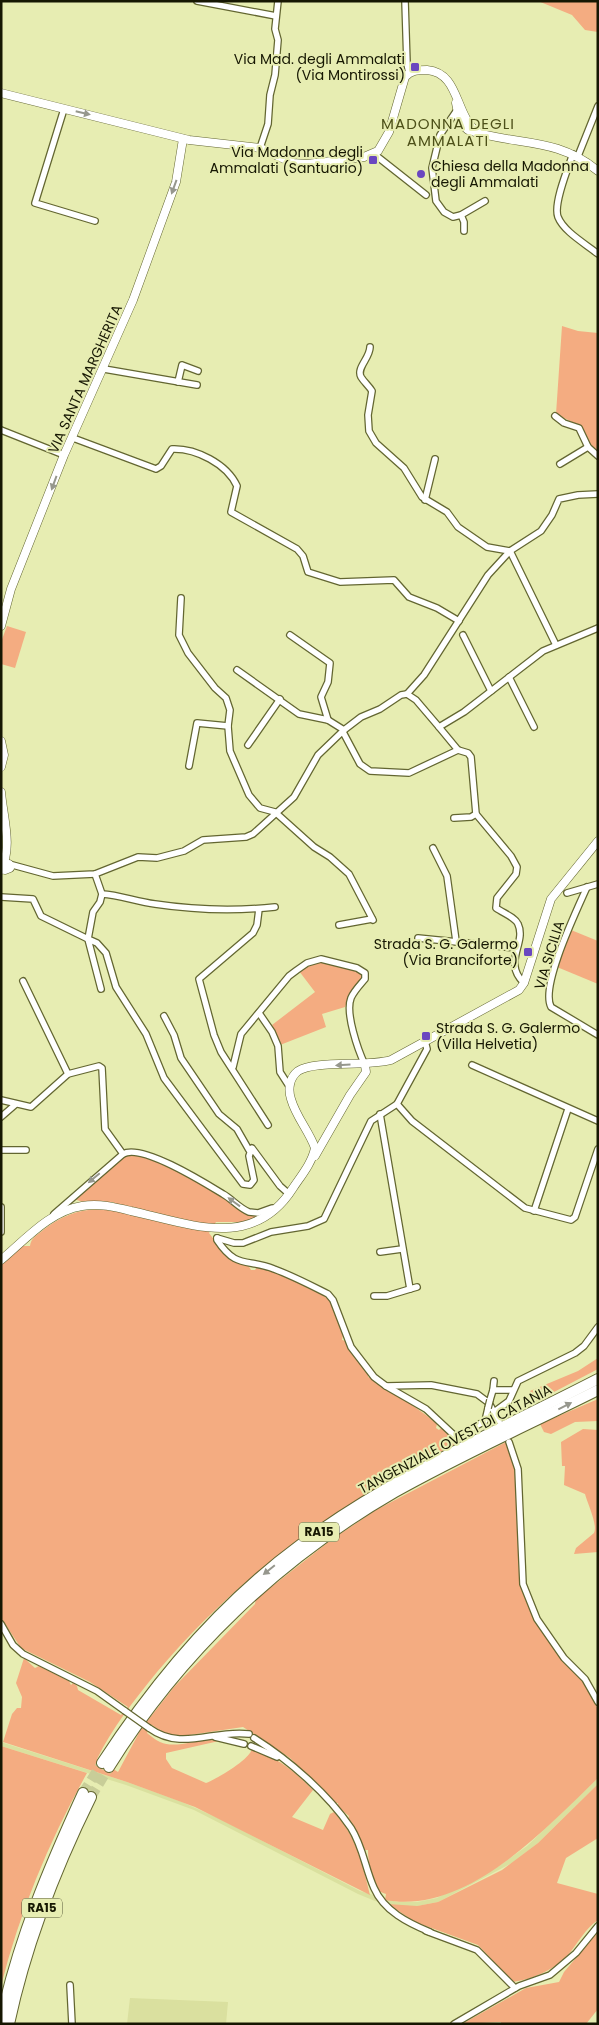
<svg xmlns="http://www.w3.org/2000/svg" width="599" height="2025" viewBox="0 0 599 2025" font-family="Poppins,sans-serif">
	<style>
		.built { fill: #dae09f }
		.green { fill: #f4ac81 }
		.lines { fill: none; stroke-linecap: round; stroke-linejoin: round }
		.highway-tunnel { stroke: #c8cd98; stroke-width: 10; stroke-dasharray: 10 5; stroke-linecap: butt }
		.street-casing { stroke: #636631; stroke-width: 8 }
		.secondary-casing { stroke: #636631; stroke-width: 9 }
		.highway-casing { stroke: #636631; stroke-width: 12 }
		.street { stroke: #fff; stroke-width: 5.5 }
		.secondary { stroke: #fff; stroke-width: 8 }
		.highway { stroke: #fff; stroke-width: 10 }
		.street-bridge-casing { stroke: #636631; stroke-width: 8; stroke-linecap: butt }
		.street-bridge { stroke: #fff; stroke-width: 5.5 }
		.oneway { fill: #96978d }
		.poi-dot { fill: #6a47c0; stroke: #e7edb2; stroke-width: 2 }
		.labels { text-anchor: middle; stroke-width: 4; stroke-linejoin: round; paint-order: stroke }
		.shield { fill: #e7edb2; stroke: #555737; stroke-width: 1 }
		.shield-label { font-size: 12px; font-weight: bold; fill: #161702 }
		.poi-label { font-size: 14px; fill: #161702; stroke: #e7edb2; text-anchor: end }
		.street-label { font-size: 14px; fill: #161702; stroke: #e7edb2 }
		.neighbourhood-label { font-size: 15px; letter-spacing: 1px; fill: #4d5019; stroke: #e7edb2 }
	</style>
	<rect width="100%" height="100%" fill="#e7edb2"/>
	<g class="built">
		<polygon points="1,1742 127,1782 182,1802 220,1819 360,1891 397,1902 417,1902 437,1898 499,1866 527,1846 598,1778 598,1784 538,1843 512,1863 438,1902 417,1906 397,1906 375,1901 358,1894 194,1810 126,1785 1,1746"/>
		<polygon points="130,1998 228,2002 226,2024 127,2024"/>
	</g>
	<g class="green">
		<polygon points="538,1 598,1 598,32 585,30 572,15"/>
		<polygon points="562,326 578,331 598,333 598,451 591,445 582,427 556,414"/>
		<polygon points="7,626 26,632 15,668 1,664 1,642"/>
		<polygon points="571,930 598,941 598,984 557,967"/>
		<polygon points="320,961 357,970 363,977 350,994 345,1007 322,1014 326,1027 280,1045 272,1025 315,992 299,971"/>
		<path d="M132,1153C163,1161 191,1178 219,1195C233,1203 244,1214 259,1216L243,1222H216L209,1233L215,1241L248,1265L251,1270H255L257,1267L268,1268L329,1296L343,1335L342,1340L346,1341L368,1372V1377C373,1378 431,1417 437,1424L436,1428L439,1430L441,1428L451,1437L454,1445C341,1503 239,1574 157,1672C135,1699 112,1728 97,1759L118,1772L141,1729L174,1687L255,1604L256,1599L331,1540L376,1510L506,1442L515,1463L517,1478L520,1583L533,1617L566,1665L581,1677L598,1709V1778C545,1829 467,1915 385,1900L386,1894L378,1891C372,1877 368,1864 368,1850H365L348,1819L349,1816L338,1807V1803H335L290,1758L243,1727L176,1737L165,1734L152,1725L147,1733C150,1735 155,1740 160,1742C178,1750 200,1736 219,1741L166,1753V1759L172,1768L206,1783C217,1779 249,1760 252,1749C279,1759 292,1769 313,1790L292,1817L323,1830L330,1814L334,1812C356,1835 363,1865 370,1895L195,1807L127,1782L3,1742L12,1714L17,1708H21L22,1697L16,1683L24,1658L35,1668L39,1666L69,1681L71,1685L73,1683L77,1686L78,1690L121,1715L128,1707L90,1682L21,1648L1,1618V1265L23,1246H30C31,1238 36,1236 42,1231C64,1213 87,1206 115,1211L116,1204L113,1202H83L74,1199L124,1156Z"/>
		<polygon points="598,1358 598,1369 531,1404 530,1391 578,1371"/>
		<polygon points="598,1399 598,1421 575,1422 551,1434 544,1432 540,1424"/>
		<path d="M583,1429L598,1430V1552L574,1554L576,1548L594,1533C598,1525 588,1505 585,1494L564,1485L565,1466H562L561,1442Z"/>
		<path d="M1,1746L87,1773C49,1841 20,1911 1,1986Z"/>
		<path d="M598,1784V1838L566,1858L557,1883L598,1894V1920C585,1929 578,1943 568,1955C554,1970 533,1979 513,1982L478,1945L415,1922L388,1904L417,1906L438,1902L502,1870L538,1843Z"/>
		<polygon points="598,1932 598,2009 586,2024 501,2024 501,2022 462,2024 526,1988 559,1982 564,1972"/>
	</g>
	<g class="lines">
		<g class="highway-tunnel">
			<polyline points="83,1793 102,1763"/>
			<polyline points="91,1797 109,1767"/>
		</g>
		<g class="street-casing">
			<g id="street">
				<polyline points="197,1 276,16"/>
				<polyline points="405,1 407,64 409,73"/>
				<polyline points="64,109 35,203 95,221"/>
				<polyline points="457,110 440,135 432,168 436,201 444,212 453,217 461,215 485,201"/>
				<polyline points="260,148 268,124 270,95 275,75 278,40 275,29 278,1"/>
				<polyline points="374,154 426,195"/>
				<path d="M573,154C568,168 553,204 558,217C564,232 586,244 598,254"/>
				<polyline points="578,156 598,106"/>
				<polyline points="461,215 464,222 464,231"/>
				<path d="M370,347C370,358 356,368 361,377C364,382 369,386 372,391L368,415L369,431L376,443L404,468L422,497L447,512L458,527L487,547L510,551L556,645"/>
				<polyline points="104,369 197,385"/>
				<polyline points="178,382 182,365 198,371"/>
				<polyline points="555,416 564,423 579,428 588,447 598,456"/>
				<polyline points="1,430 64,455"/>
				<path d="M73,438L156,469L161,466L172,449C196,448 227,464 237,486L231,512L297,549L303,556L308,572L340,582L394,580L409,597L437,608L459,621"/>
				<polyline points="560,464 588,447"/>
				<polyline points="425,500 435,459"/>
				<polyline points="181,598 179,635 188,653 215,688 226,698 230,710 228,726 230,751 249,795 260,808 275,812 314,847 330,857 349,874 373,920"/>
				<polyline points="290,635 330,663 328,682 321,697 328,720"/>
				<polyline points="463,635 491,691"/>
				<polyline points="237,670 299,714 328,720 344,730"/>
				<polyline points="509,677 534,727"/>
				<polyline points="407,694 416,700 439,727"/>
				<polyline points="343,732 360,764 370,771 409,773 458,750"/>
				<polyline points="248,745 280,699"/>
				<polyline points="189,766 197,723 228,726"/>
				<polyline points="454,818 471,817 476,814"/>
				<polyline points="433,848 447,876 456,941"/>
				<polyline points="9,864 53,876 95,874 138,857 157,858 184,851 203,840 246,837 253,834 294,797 318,755 344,730 361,717 380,709 401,695 407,694 424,675 488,575 510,551 541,531 552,515 559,499 578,495 598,494"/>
				<polyline points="95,874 102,894 100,902 93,912 88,939 97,943 106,953 116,987 146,1034 164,1078 243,1184 250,1185 254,1180 249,1156 252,1148 280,1186 289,1194"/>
				<path d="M587,887C577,910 540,986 551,1007L598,1035"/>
				<polyline points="567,893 598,884"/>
				<path d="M102,894C120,895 137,902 155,904C195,910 236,911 275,907"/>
				<polyline points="1,897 33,899 41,916 88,939 101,989"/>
				<polyline points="259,909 257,925 253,933 199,979 214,1035 221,1052 268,1125"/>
				<polyline points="339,925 372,919"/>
				<polyline points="418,938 516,948"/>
				<polyline points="23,981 68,1074"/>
				<path d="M524,983C502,962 527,943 518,924C515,917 503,913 496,908L497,898L516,874L517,867L511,856L476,814L471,757L468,753L458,750L439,727L464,712L543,651L598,628"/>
				<polyline points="259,1013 272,1032 278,1046 280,1072 289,1086"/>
				<polyline points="164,1016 174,1035 181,1058 219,1114 237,1129 249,1150"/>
				<polyline points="472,1065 598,1121"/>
				<path d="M233,1067L241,1034L289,976L297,970L307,963L321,959L357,968L365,973V979C360,985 354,991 351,998C345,1013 358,1050 365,1065"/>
				<polyline points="1,1100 31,1107 68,1074 99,1066 102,1068 105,1129 123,1154"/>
				<polyline points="397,1104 412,1121 525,1208 571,1220 575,1217 598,1149"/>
				<polyline points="380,1114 410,1289 417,1287"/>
				<polyline points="1,1117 16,1104"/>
				<polyline points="1,1150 26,1150"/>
				<polyline points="1,1207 1,1232"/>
				<polyline points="534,1211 568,1109"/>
				<path d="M54,1214L123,1154C141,1143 205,1183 223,1194C232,1199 239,1208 249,1212L258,1213L272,1208"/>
				<path d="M217,1238V1240C237,1270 247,1258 274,1269C293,1276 310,1285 328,1294L333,1300L351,1347L374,1377L386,1386L431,1385L477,1394L489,1403L499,1421"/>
				<polyline points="217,1238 234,1243 243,1243 271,1232 308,1226 324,1219 371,1121 397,1104 427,1049 425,1041"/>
				<polyline points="380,1252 402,1249"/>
				<polyline points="374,1296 387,1296 410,1289"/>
				<polyline points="386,1386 426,1409 456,1437 485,1421 488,1408"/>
				<polyline points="493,1390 494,1381"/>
				<polyline points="490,1400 493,1390 512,1390"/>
				<polyline points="494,1412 509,1401 518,1381 575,1353 584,1346 598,1327"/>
				<polyline points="509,1442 518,1469 523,1584 537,1619 564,1658 585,1679 598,1702"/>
				<polyline points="1,1624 13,1645 23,1654 97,1691 125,1711"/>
				<path d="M149,1728C182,1752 213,1729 249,1734"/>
				<polyline points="215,1737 244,1744"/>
				<path d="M254,1738C289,1760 328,1794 351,1828C363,1847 365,1868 374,1888C384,1911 408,1923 430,1932"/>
				<polyline points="251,1746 277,1757"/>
				<polyline points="426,1931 477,1950 515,1988"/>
				<polyline points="70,1985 72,2024"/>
				<polyline points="454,2024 519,1986 550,1975 576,1953 598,1926"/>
			</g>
		</g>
		<g class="secondary-casing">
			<g id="secondary">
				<path d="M1,93L189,140L260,148L293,163L307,164L364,157L378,151L389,132L405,77C411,70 418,70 427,70C461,73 454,117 479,133"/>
				<path d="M456,103L460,123L468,130C515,146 556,136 598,171"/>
				<polyline points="1,626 11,589 64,455 133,300 176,182 183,139"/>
				<polyline points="1,741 4,755 1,767"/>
				<path d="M1,792C3,817 13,847 1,870"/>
				<polyline points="3,867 5,870 10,868 9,864 4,864"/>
				<polyline points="315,1156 350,1095 366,1072 365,1065"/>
				<path d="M1,1260C26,1239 50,1211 82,1206C99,1203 115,1207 131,1211C190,1224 253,1251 293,1188C301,1176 312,1163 315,1148C309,1131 296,1117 291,1099C288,1090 289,1078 298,1071C315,1060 367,1067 391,1060L519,990L524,983L551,899L598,841"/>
			</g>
		</g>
		<g class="highway-casing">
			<g id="highway">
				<path d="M102,1763C156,1680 220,1604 300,1545C391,1477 497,1431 598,1379"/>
				<path d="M109,1767C180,1653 279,1559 395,1492C461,1455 530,1424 598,1390"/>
				<path d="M1,2020C18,1940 49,1867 83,1793"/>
				<path d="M9,2024C26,1944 55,1870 91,1797"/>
			</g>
		</g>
		<use href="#street" class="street"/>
		<use href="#secondary" class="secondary"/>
		<use href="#highway" class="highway"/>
		<g class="street-bridge-casing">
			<g id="street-bridge">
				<polyline points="488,1408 490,1400"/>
				<polyline points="125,1711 149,1728"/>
			</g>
		</g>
		<use href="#street-bridge" class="street-bridge"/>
	</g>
	<defs><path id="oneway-solid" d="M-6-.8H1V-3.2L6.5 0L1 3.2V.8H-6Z" transform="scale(1.25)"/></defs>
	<g class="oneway">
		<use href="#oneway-solid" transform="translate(83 113) rotate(13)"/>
		<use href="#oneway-solid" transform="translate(174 187) rotate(110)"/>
		<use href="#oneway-solid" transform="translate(54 483) rotate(110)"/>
		<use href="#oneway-solid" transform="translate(343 1065) rotate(177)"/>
		<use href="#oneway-solid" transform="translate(94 1178) rotate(140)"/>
		<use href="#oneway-solid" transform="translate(234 1202) rotate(-144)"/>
		<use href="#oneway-solid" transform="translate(565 1406) rotate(-27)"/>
		<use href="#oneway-solid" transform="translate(269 1570) rotate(141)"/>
	</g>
	<g class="poi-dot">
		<rect x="410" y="62" width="10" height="10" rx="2.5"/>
		<rect x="368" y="155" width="10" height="10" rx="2.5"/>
		<circle cx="421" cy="174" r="5"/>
		<rect x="523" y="947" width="10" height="10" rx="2.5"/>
		<rect x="421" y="1031" width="10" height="10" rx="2.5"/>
	</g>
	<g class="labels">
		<g class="shield">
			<rect x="299" y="1522.5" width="40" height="19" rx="4"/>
			<rect x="22" y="1898.5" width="40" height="19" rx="4"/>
		</g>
		<g class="shield-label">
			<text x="319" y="1536">RA15</text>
			<text x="42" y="1912">RA15</text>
		</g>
		<g class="poi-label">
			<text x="405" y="64">Via Mad. degli Ammalati<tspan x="405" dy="16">(Via Montirossi)</tspan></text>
			<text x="363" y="157">Via Madonna degli<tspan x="363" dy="16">Ammalati (Santuario)</tspan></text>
			<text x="431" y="171" text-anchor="start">Chiesa della Madonna<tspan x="431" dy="16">degli Ammalati</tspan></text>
			<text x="518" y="949">Strada S. G. Galermo<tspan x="518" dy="16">(Via Branciforte)</tspan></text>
			<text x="436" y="1033" text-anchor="start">Strada S. G. Galermo<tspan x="436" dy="16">(Villa Helvetia)</tspan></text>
		</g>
		<g class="street-label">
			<text transform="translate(85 379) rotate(-66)" y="5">VIA SANTA MARGHERITA</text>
			<text transform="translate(549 955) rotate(-73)" y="5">VIA SICILIA</text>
			<text transform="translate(455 1439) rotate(-28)" y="5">TANGENZIALE OVEST DI CATANIA</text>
		</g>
		<g class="neighbourhood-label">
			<text x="448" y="129">MADONNA DEGLI<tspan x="448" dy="17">AMMALATI</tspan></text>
		</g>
	</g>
	<rect width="599" height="2025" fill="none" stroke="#161702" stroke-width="5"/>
</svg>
